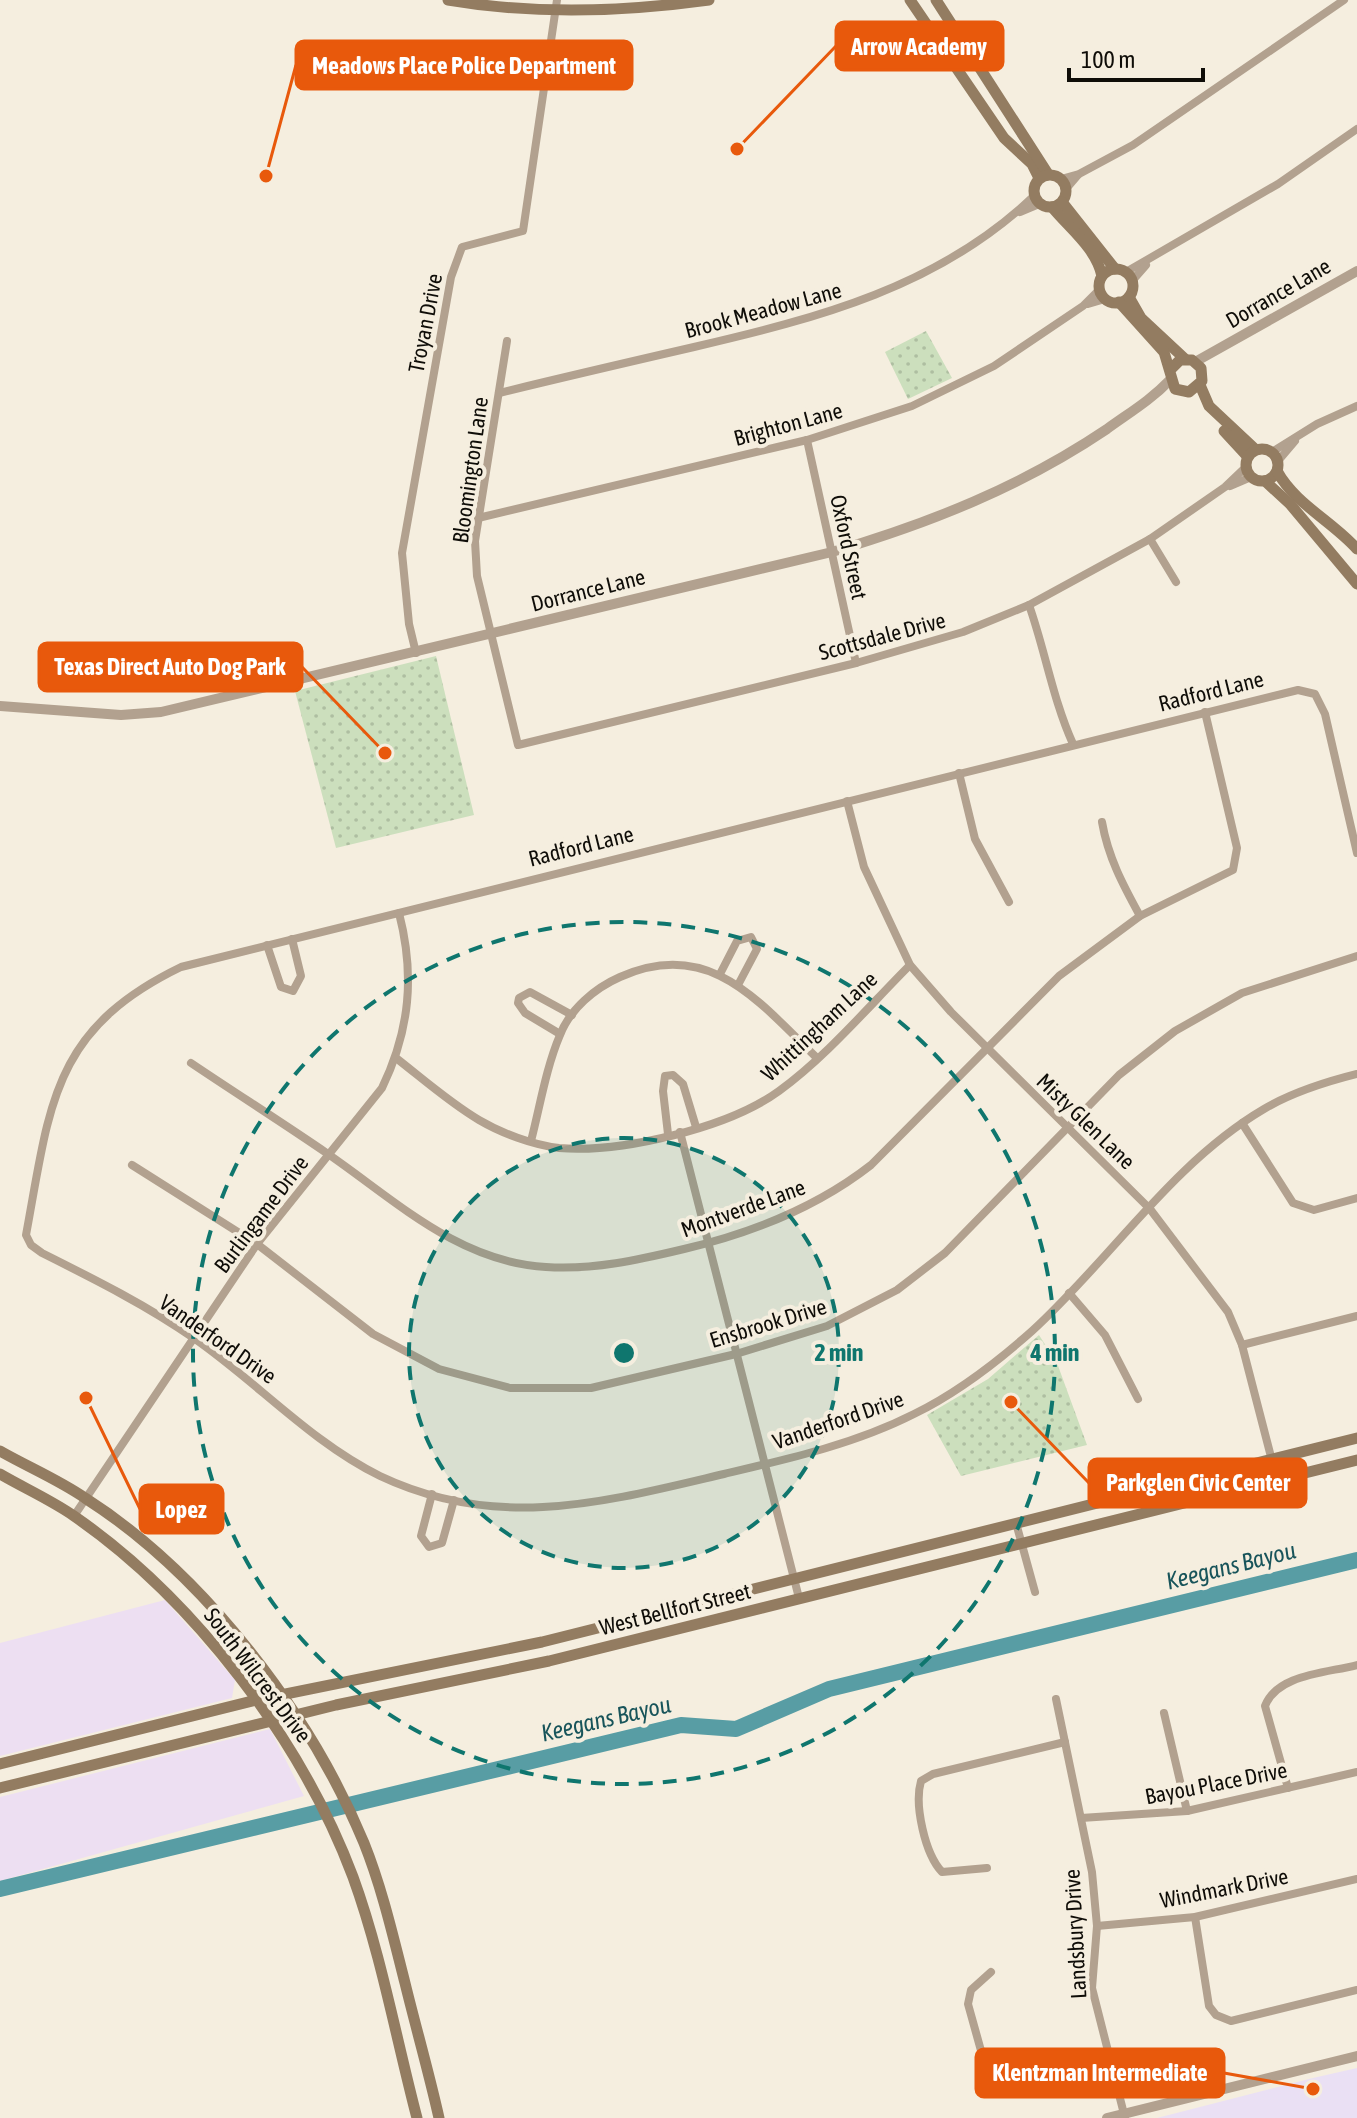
<svg xmlns="http://www.w3.org/2000/svg" width="1357" height="2118" viewBox="0 0 1357 2118" font-family="'Asap Condensed',sans-serif">
	<style>
		.commercial { fill: #eddff2 }
		.education { fill: #eae0f4 }
		.grass { fill: url(#grass-dots) }
		.lines { fill: none; stroke-linecap: round; stroke-linejoin: round }
		.river { stroke: #589da4; stroke-width: 16 }
		.minor { stroke: #b2a18f; stroke-width: 8 }
		.tertiary { stroke: #b2a18f; stroke-width: 10 }
		.secondary { stroke: #937c61; stroke-width: 11 }
		.ring { fill: none; stroke: #0f766e; stroke-width: 4; stroke-dasharray: 14 10 }
		.labels { text-anchor: middle; stroke-width: 8; stroke-linejoin: round; paint-order: stroke }
		.street-label { font-size: 22px; fill: #0f0d08; stroke: #f5eedf }
		.water-label { font-size: 24px; font-style: italic; fill: #18545a; stroke: #f5eedf }
		.centre { fill: #0f766e; stroke: #f5eedf; stroke-width: 4 }
		.ring-label { font-size: 24px; text-anchor: middle; font-weight: bold; fill: #0f766e; stroke: #f5eedf; stroke-width: 8; stroke-linejoin: round; paint-order: stroke }
		.leader { fill: none; stroke: #e8590c; stroke-width: 3 }
		.callout-dot { fill: #e8590c; stroke: #f5eedf; stroke-width: 3 }
		.callout { fill: #e8590c; stroke: #e8590c; stroke-width: 3 }
		.callout-label { font-size: 24px; text-anchor: middle; font-weight: bold; fill: #fff }
	</style>
	<defs>
		<pattern id="grass-dots" width="8" height="8" patternUnits="userSpaceOnUse" patternTransform="scale(2)"><rect width="8" height="8" fill="#ccdfbd"/><path d="M2 2h.1M6 6h.1" fill="none" stroke="#aebea1" stroke-width="1.8" stroke-linecap="round"/></pattern>
	</defs>
	<rect width="100%" height="100%" fill="#f5eedf"/>
	<g class="commercial">
		<polygon points="165,1600 235,1680 232,1698 0,1756 0,1643"/>
		<polygon points="270,1729 304,1796 0,1881 0,1797"/>
	</g>
	<polygon class="education" points="1357,2068 1357,2118 1157,2118 1313,2078"/>
	<g class="grass">
		<polygon points="926,331 952,378 908,399 885,352"/>
		<polygon points="436,656 474,815 336,848 295,691"/>
		<polygon points="1039,1335 1057,1363 1087,1445 961,1476 927,1415 988,1379"/>
	</g>
	<g class="lines">
		<polyline class="river" points="0,1889 681,1725 736,1729 829,1689 1357,1560"/>
		<g class="minor">
			<polyline points="1061,179 1079,174 1133,145 1344,0"/>
			<polyline points="1066,189 1078,175"/>
			<polyline points="1020,212 1039,204"/>
			<polyline points="1126,272 1278,184 1357,129"/>
			<polyline points="1132,281 1146,265"/>
			<polyline points="1088,304 1105,299"/>
			<polyline points="507,341 475,541 477,576 518,745 856,663 963,632 1029,605 1150,539 1225,487 1246,467"/>
			<path d="M499,393C564,377 629,362 694,347C818,318 939,287 1034,196"/>
			<polyline points="807,440 856,663"/>
			<polyline points="1272,452 1317,424 1357,406"/>
			<polyline points="1278,461 1295,441"/>
			<polyline points="1230,486 1251,477"/>
			<polyline points="478,518 807,440 912,406 994,366 1083,306 1100,289"/>
			<polyline points="1150,539 1176,582"/>
			<path d="M1029,605C1045,650 1053,700 1073,744"/>
			<polyline points="416,653 409,624 402,553 451,277 462,247 523,231 557,0"/>
			<polyline points="959,773 975,839 1009,902"/>
			<polyline points="847,801 864,867 910,965 951,1012 1150,1209 1228,1312 1242,1345 1277,1480"/>
			<path d="M1102,822C1108,857 1123,885 1140,916"/>
			<path d="M1357,853L1325,714L1315,694L1298,690L181,967C51,1030 50,1106 26,1235L31,1245L42,1253C94,1279 148,1306 195,1339C258,1383 311,1442 380,1476C498,1532 605,1502 724,1474C788,1459 855,1444 914,1414C957,1393 996,1363 1032,1331C1110,1260 1172,1163 1264,1109C1293,1092 1325,1082 1357,1074"/>
			<polyline points="267,945 281,987 293,991 301,976 292,939"/>
			<polyline points="720,974 737,941 751,937 757,949 738,985"/>
			<polyline points="560,1034 525,1013 518,1003 519,998 530,992 572,1015"/>
			<path d="M396,1058C423,1079 450,1103 479,1120C501,1133 533,1145 559,1148C622,1153 728,1128 779,1091C827,1056 868,1007 910,965"/>
			<path d="M191,1063C237,1094 283,1123 328,1154C396,1201 459,1262 546,1267C594,1270 638,1260 684,1249C752,1233 816,1208 871,1165L1059,976L1140,916L1233,870L1237,848L1205,712"/>
			<polyline points="1242,1123 1293,1203 1314,1210 1357,1198"/>
			<polyline points="680,1132 799,1598"/>
			<polyline points="668,1134 663,1091 665,1076 673,1075 683,1084 696,1127"/>
			<path d="M531,1141C540,1106 546,1068 560,1035C570,1009 595,988 620,977C709,937 758,1001 817,1058"/>
			<polyline points="132,1165 257,1244 373,1334 439,1369 510,1388 591,1388 736,1354 827,1326 897,1290 945,1253 1119,1075 1175,1031 1242,993 1357,956"/>
			<polyline points="1069,1293 1105,1335 1138,1399"/>
			<polyline points="1242,1345 1357,1316"/>
			<polyline points="432,1494 421,1536 429,1547 442,1543 454,1500"/>
			<path d="M74,1516L257,1244L382,1088C410,1030 415,975 399,913"/>
			<polyline points="1016,1523 1035,1592"/>
			<polyline points="1056,1699 1092,1872 1097,1926 1092,1988 1125,2118"/>
			<polyline points="1164,1713 1187,1811"/>
			<path d="M1288,1788L1265,1706C1277,1674 1327,1673 1357,1665"/>
			<polyline points="1081,1818 1187,1811 1357,1772"/>
			<path d="M987,1868L942,1872C925,1854 914,1805 921,1781L933,1774L1065,1742"/>
			<polyline points="1195,1917 1209,2006 1216,2015 1231,2021 1357,1990"/>
			<polyline points="1097,1926 1195,1917 1357,1879"/>
			<polyline points="991,1972 971,1990 968,2004 985,2065 991,2074 1005,2076 1108,2052"/>
		</g>
		<g class="tertiary">
			<polyline points="1195,362 1357,271"/>
			<path d="M0,706L121,715L161,712L832,552C930,523 1021,487 1107,429C1129,413 1151,400 1170,380"/>
			<polyline points="1107,2118 1357,2056"/>
		</g>
		<g class="secondary">
			<path d="M448,0C535,15 622,12 709,0"/>
			<polyline points="910,0 1004,138 1032,164 1039,178"/>
			<polyline points="936,0 1048,174"/>
			<circle cx="1050" cy="191" r="16"/>
			<polyline points="1062,202 1115,269"/>
			<path d="M1052,207C1070,229 1096,248 1102,276"/>
			<circle cx="1116" cy="286" r="17"/>
			<polyline points="1129,297 1141,318 1185,359"/>
			<polyline points="1119,302 1164,352 1175,389 1189,392 1202,381 1201,368 1192,360 1180,360 1170,370"/>
			<polyline points="1200,385 1209,406 1256,450"/>
			<polyline points="1224,431 1248,457"/>
			<circle cx="1262" cy="465" r="16"/>
			<path d="M1277,471C1295,504 1332,521 1357,549"/>
			<polyline points="1265,481 1290,504 1357,584"/>
			<path d="M0,1451C28,1467 59,1480 85,1498C204,1574 310,1713 364,1843C382,1888 393,1936 405,1983C416,2028 429,2073 439,2118"/>
			<path d="M0,1474C24,1488 51,1500 74,1516C194,1599 302,1741 353,1877C381,1954 396,2038 417,2118"/>
			<polyline points="0,1764 256,1700 542,1642 1357,1438"/>
			<polyline points="0,1788 336,1705 549,1661 1357,1460"/>
		</g>
	</g>
	<circle cx="624" cy="1353" r="215" fill="#0f766e" fill-opacity=".12"/>
	<g class="ring">
		<circle cx="624" cy="1353" r="215"/>
		<circle cx="624" cy="1353" r="431"/>
	</g>
	<g class="labels">
		<g class="street-label">
			<text transform="translate(1278 293) rotate(-30)" y="8">Dorrance Lane</text>
			<text transform="translate(763 310) rotate(-15)" y="8">Brook Meadow Lane</text>
			<text transform="translate(425 323) rotate(-79)" y="8">Troyan Drive</text>
			<text transform="translate(788 424) rotate(-15)" y="8">Brighton Lane</text>
			<text transform="translate(470 470) rotate(-82)" y="8">Bloomington Lane</text>
			<text transform="translate(849 547) rotate(78)" y="8">Oxford Street</text>
			<text transform="translate(588 590) rotate(-14)" y="8">Dorrance Lane</text>
			<text transform="translate(882 636) rotate(-15)" y="8">Scottsdale Drive</text>
			<text transform="translate(1211 691) rotate(-14)" y="8">Radford Lane</text>
			<text transform="translate(581 846) rotate(-14)" y="8">Radford Lane</text>
			<text transform="translate(819 1026) rotate(-43)" y="8">Whittingham Lane</text>
			<text transform="translate(1086 1121) rotate(44)" y="8">Misty Glen Lane</text>
			<text transform="translate(743 1208) rotate(-20)" y="8">Montverde Lane</text>
			<text transform="translate(261 1214) rotate(-53)" y="8">Burlingame Drive</text>
			<text transform="translate(768 1323) rotate(-17)" y="8">Ensbrook Drive</text>
			<text transform="translate(218 1339) rotate(35)" y="8">Vanderford Drive</text>
			<text transform="translate(838 1420) rotate(-19)" y="8">Vanderford Drive</text>
			<text transform="translate(675 1609) rotate(-14)" y="8">West Bellfort Street</text>
			<text transform="translate(258 1675) rotate(53)" y="8">South Wilcrest Drive</text>
			<text transform="translate(1216 1783) rotate(-11)" y="8">Bayou Place Drive</text>
			<text transform="translate(1224 1888) rotate(-11)" y="8">Windmark Drive</text>
			<text transform="translate(1075 1934) rotate(-93)" y="8">Landsbury Drive</text>
		</g>
		<g class="water-label">
			<text transform="translate(1231 1566) rotate(-14)" y="8">Keegans Bayou</text>
			<text transform="translate(606 1719) rotate(-13)" y="8">Keegans Bayou</text>
		</g>
	</g>
	<circle cx="624" cy="1353" r="12" class="centre"/>
	<g class="ring-label">
		<text x="839" y="1361">2 min</text>
		<text x="1055" y="1361">4 min</text>
	</g>
	<path class="leader" d="M737 149L836 46M266 176L296 65M385 753L302 667M1011 1402L1089 1483M86 1398L140 1509M1313 2089L1224 2073"/>
	<g class="callout-dot">
		<circle cx="737" cy="149" r="8"/>
		<circle cx="266" cy="176" r="8"/>
		<circle cx="385" cy="753" r="8"/>
		<circle cx="1011" cy="1402" r="8"/>
		<circle cx="86" cy="1398" r="8"/>
		<circle cx="1313" cy="2089" r="8"/>
	</g>
	<g class="callout">
		<rect x="836" y="22" width="167" height="48" rx="8"/>
		<rect x="296" y="41" width="336" height="48" rx="8"/>
		<rect x="39" y="643" width="263" height="48" rx="8"/>
		<rect x="1089" y="1459" width="217" height="48" rx="8"/>
		<rect x="140" y="1485" width="83" height="48" rx="8"/>
		<rect x="976" y="2049" width="248" height="48" rx="8"/>
	</g>
	<g class="callout-label">
		<text x="919" y="55">Arrow Academy</text>
		<text x="464" y="74">Meadows Place Police Department</text>
		<text x="170" y="675">Texas Direct Auto Dog Park</text>
		<text x="1198" y="1491">Parkglen Civic Center</text>
		<text x="181" y="1518">Lopez</text>
		<text x="1100" y="2081">Klentzman Intermediate</text>
	</g>
	<path d="M1069 68v12h134v-12" fill="none" stroke="#0f0d08" stroke-width="4"/>
	<text x="1081" y="68" font-size="24" fill="#0f0d08" stroke="#f5eedf" stroke-width="6" paint-order="stroke">100 m</text>
</svg>
